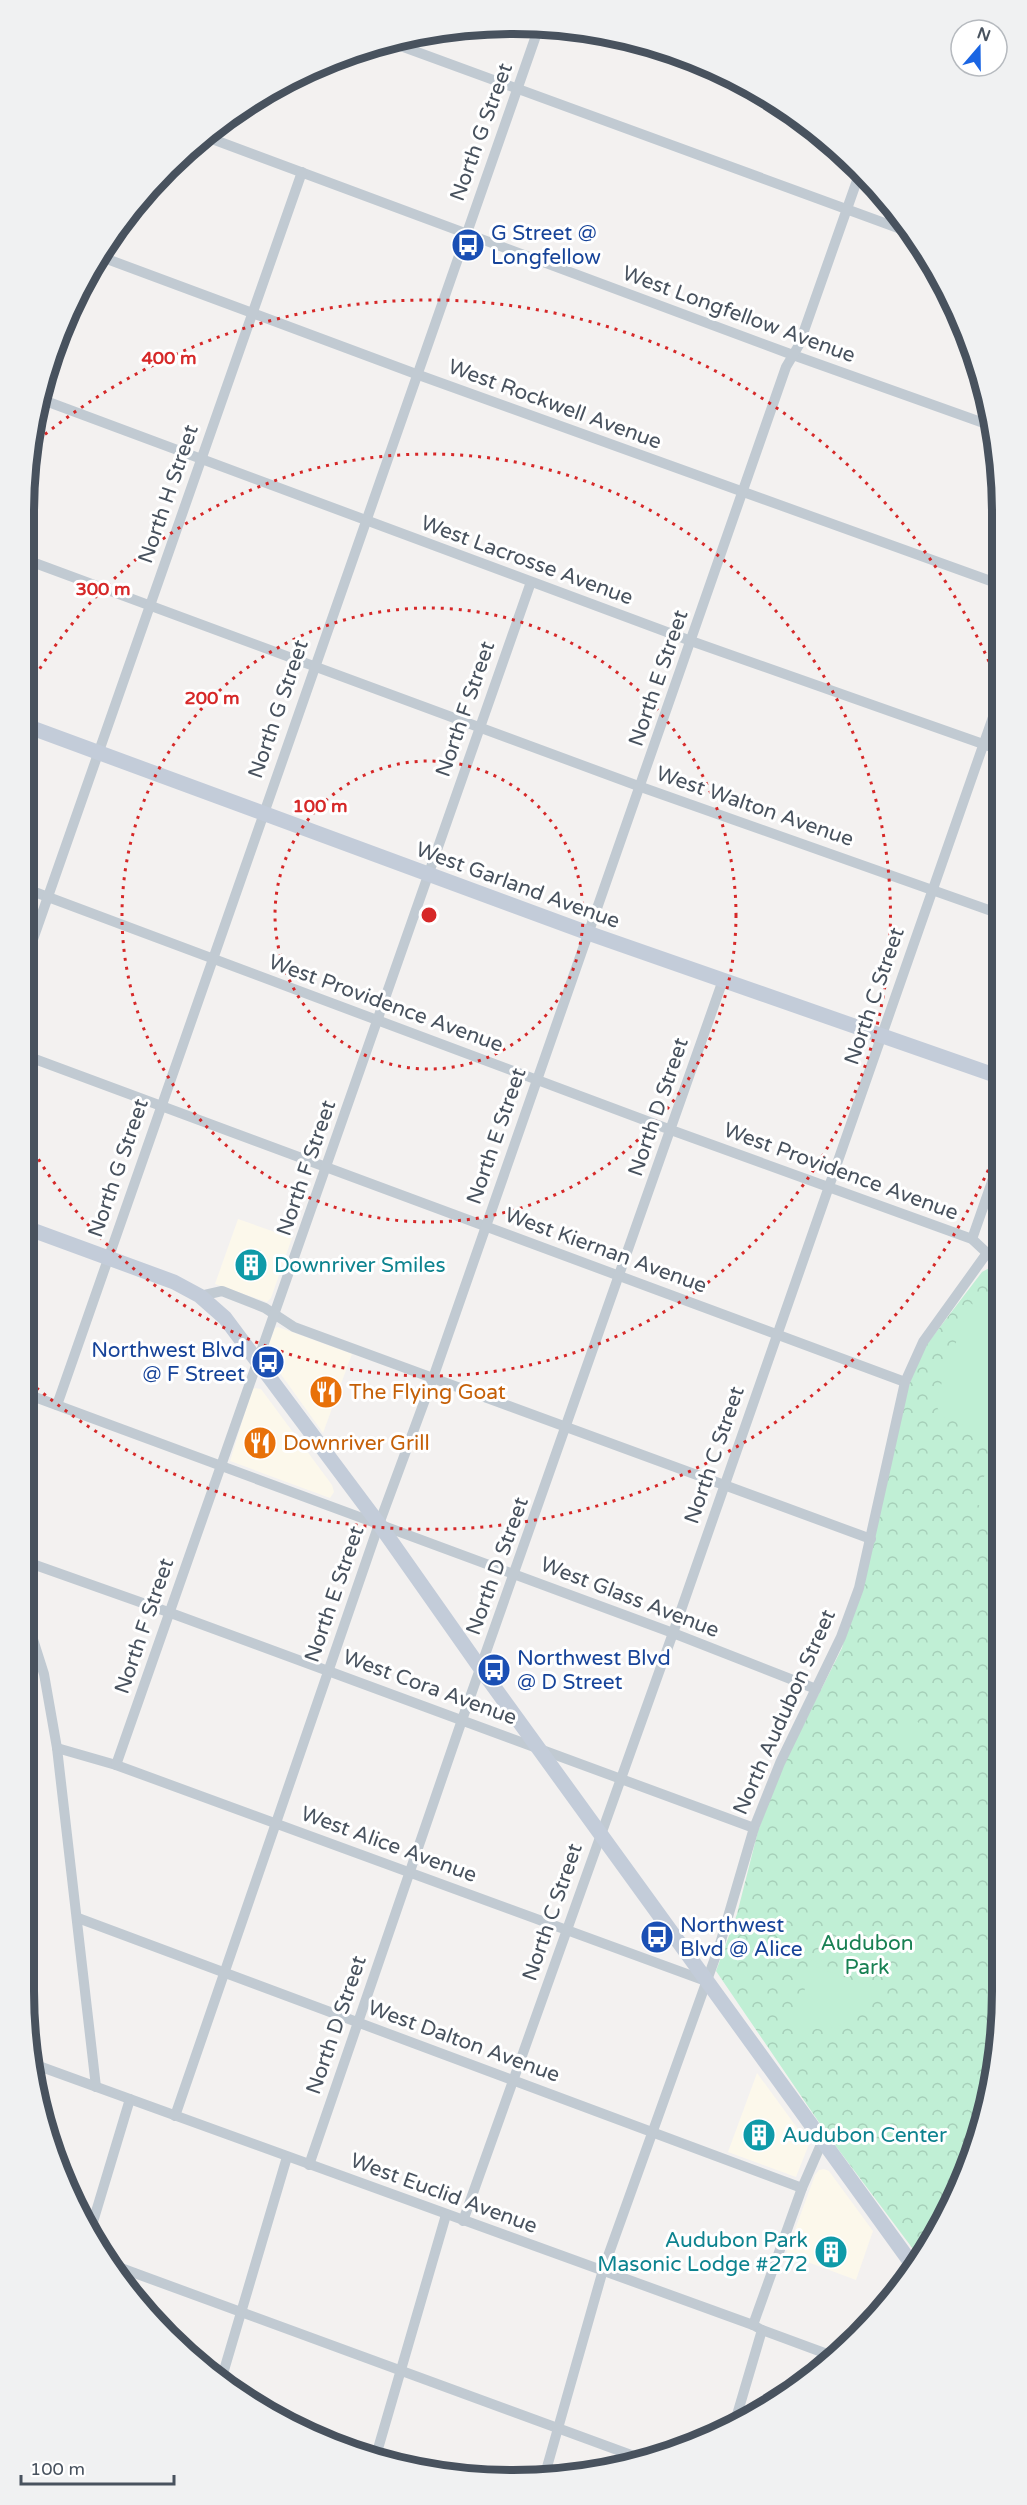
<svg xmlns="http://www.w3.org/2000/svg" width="1027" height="2505" viewBox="0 0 1027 2505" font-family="'Varela Round',sans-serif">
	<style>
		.commercial { fill: #fcf8eb }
		.park { fill: url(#park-crowns) }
		.pitch { fill: #c0efd5 }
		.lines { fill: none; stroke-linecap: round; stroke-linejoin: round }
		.street { stroke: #c1cad2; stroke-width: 10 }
		.secondary { stroke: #c3ccd9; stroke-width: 15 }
		.ring { fill: none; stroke: #d62828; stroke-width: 3; stroke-dasharray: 3 6 }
		.labels { text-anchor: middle; stroke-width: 6; stroke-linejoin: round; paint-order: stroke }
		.street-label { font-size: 21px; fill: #48525e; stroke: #fff }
		.transit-label { font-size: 21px; fill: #164399; stroke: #fff; text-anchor: start }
		.culture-label { font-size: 21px; fill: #0d838f; stroke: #fff; text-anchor: start }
		.food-label { font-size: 21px; fill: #c56008; stroke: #fff; text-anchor: start }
		.park-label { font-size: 21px; fill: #188053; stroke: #fff }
		.rim { fill: none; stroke: #48525e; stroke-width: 8 }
		.centre { fill: #d62828; stroke: #fff; stroke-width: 3 }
		.ring-label { font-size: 18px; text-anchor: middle; font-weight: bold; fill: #d62828; stroke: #fff; stroke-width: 6; stroke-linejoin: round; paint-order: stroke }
	</style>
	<defs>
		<pattern id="park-crowns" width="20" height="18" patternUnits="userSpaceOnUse" patternTransform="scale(1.5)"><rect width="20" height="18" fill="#c0efd5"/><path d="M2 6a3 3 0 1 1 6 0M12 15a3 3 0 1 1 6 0" fill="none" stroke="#a6cfb9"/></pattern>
	</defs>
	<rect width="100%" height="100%" fill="#f3f1f0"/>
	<g class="commercial">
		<polygon points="238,1219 292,1238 271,1298 267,1302 215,1284"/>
		<polygon points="278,1327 352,1354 323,1433 267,1355 266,1352 275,1328"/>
		<polygon points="255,1388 261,1389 332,1485 334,1492 330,1498 230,1461 252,1390"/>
		<polygon points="757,2073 809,2144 796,2177 728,2152"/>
		<polygon points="824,2169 829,2171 873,2231 856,2280 786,2254 815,2175 819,2170"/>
	</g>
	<polygon class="park" points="1001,1265 1003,1991 977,2149 919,2257 829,2137 716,1971 737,1914 758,1831 779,1773 842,1648 896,1426 916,1364 927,1344 982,1272 993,1266"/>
	<g class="pitch">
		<polygon points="970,1303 1001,1319 1001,1439 941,1416 935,1402"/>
		<polygon points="1002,1463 1002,1514 968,1501 985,1475"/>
		<polygon points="998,1532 1002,1533 1002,1572 986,1567"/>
		<polygon points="911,1717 927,1729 908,1754 892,1742"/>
		<path d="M816,1967L872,1987C857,2026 830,2037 792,2024L812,1970Z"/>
	</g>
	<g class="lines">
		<g class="street">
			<polyline points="387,41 909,232"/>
			<polyline points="204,136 793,355 992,426"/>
			<polyline points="99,256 416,374 999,584"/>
			<polyline points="49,361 54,348"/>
			<polyline points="43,400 691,641 1000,750"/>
			<polyline points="24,559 641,787 1000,914"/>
			<polyline points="24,888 671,1130 972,1239 987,1253 1001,1256"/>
			<polyline points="24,965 302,172"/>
			<polyline points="24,1055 905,1382"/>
			<polyline points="972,1239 1001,1156"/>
			<polyline points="200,1296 222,1291 265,1308 294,1327 871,1539"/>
			<polyline points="24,1393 673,1633 816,1689"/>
			<polyline points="57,1405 539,27"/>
			<polyline points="24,1561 168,1612 754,1828"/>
			<polyline points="24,1611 44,1674 57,1748 96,2087"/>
			<polyline points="57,1748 116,1765 706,1981"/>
			<polyline points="116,1765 531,582"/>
			<polyline points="78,1918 802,2188"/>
			<polyline points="36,2065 753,2325 762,2330 838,2358"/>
			<polyline points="175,2116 379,1524 433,1378 786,367 799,345 860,172"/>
			<polyline points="309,2165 462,1720 723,980"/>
			<polyline points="463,2221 673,1633 999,700"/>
			<polyline points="89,2235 130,2099"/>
			<polyline points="110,2264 642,2459"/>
			<polyline points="753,2325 802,2188 822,2142"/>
			<polyline points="222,2377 287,2157"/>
			<polyline points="734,2425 762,2330"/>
			<polyline points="375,2459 446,2215"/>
			<polyline points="545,2474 603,2270 720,1944 754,1828 780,1763 841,1637 859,1588 905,1382 923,1342 987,1253"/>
		</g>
		<g class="secondary">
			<polyline points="24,725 588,933 1000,1077"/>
			<polyline points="24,1227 174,1282 200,1296 225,1318 379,1524 481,1669 914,2267"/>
		</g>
	</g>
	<g class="ring">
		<circle cx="429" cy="915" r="154"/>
		<circle cx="429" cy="915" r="307"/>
		<path d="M26 692A461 461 0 1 1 26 1138"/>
		<path d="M999 1145A615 615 0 0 1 26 1379M38 440A615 615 0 0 1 999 685"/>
	</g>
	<defs>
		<g id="bus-disc" transform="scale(1.725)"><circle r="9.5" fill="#1a4fb4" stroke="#fff"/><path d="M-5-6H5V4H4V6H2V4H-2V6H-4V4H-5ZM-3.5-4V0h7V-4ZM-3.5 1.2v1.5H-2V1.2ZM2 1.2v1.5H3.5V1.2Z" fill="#fff"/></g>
		<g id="building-disc" transform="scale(1.725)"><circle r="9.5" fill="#0f9aa8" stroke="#fff"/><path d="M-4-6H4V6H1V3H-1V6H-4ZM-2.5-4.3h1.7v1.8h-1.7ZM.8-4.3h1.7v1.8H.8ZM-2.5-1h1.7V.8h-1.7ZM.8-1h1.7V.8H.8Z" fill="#fff"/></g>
		<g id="restaurant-disc" transform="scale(1.725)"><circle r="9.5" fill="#e8710a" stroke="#fff"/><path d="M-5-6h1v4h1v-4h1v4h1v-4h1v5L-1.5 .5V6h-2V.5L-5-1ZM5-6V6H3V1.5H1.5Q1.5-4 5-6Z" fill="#fff"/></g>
	</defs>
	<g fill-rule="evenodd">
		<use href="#bus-disc" x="468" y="245"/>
		<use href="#building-disc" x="251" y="1265"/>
		<use href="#bus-disc" x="268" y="1362"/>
		<use href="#restaurant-disc" x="326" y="1392"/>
		<use href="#restaurant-disc" x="260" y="1443"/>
		<use href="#bus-disc" x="494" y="1670"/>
		<use href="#bus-disc" x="657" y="1937"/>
		<use href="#building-disc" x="759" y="2135"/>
		<use href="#building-disc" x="831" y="2252"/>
	</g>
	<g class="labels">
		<g class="street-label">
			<text transform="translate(481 132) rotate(-70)" y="7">North G Street</text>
			<text transform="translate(739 314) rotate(20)" y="7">West Longfellow Avenue</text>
			<text transform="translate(555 404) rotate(20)" y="7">West Rockwell Avenue</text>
			<text transform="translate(168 494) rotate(-71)" y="7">North H Street</text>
			<text transform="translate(527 560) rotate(20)" y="7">West Lacrosse Avenue</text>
			<text transform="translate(658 678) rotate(-71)" y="7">North E Street</text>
			<text transform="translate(278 709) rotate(-71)" y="7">North G Street</text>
			<text transform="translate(465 709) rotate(-71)" y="7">North F Street</text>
			<text transform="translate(755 806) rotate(19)" y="7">West Walton Avenue</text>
			<text transform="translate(518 885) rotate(20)" y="7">West Garland Avenue</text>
			<text transform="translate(874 996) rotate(-71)" y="7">North C Street</text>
			<text transform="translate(386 1003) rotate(20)" y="7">West Providence Avenue</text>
			<text transform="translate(658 1107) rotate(-71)" y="7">North D Street</text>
			<text transform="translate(496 1136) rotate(-71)" y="7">North E Street</text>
			<text transform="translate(118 1168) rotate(-71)" y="7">North G Street</text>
			<text transform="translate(306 1168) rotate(-71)" y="7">North F Street</text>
			<text transform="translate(841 1171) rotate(20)" y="7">West Providence Avenue</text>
			<text transform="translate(606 1250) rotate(20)" y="7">West Kiernan Avenue</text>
			<text transform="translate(714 1455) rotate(-71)" y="7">North C Street</text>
			<text transform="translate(497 1566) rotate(-70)" y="7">North D Street</text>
			<text transform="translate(334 1594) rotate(-71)" y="7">North E Street</text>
			<text transform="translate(630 1597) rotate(21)" y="7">West Glass Avenue</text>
			<text transform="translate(144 1626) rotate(-71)" y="7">North F Street</text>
			<text transform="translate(430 1687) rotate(20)" y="7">West Cora Avenue</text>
			<text transform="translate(784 1712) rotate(-66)" y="7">North Audubon Street</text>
			<text transform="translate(389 1844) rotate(20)" y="7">West Alice Avenue</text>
			<text transform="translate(552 1912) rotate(-71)" y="7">North C Street</text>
			<text transform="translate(336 2025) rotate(-71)" y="7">North D Street</text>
			<text transform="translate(464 2041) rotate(20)" y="7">West Dalton Avenue</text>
			<text transform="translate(444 2193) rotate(20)" y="7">West Euclid Avenue</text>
		</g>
		<g class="transit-label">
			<text x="491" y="240">G Street @<tspan x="491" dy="24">Longfellow</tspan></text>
			<text x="245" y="1357" text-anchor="end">Northwest Blvd<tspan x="245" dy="24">@ F Street</tspan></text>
			<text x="517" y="1665">Northwest Blvd<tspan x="517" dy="24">@ D Street</tspan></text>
			<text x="680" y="1932">Northwest<tspan x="680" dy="24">Blvd @ Alice</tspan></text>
		</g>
		<g class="culture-label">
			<text x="274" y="1272">Downriver Smiles</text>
			<text x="782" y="2142">Audubon Center</text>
			<text x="808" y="2247" text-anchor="end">Audubon Park<tspan x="808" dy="24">Masonic Lodge #272</tspan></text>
		</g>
		<g class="food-label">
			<text x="349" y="1399">The Flying Goat</text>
			<text x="283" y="1450">Downriver Grill</text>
		</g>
		<g class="park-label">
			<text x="867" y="1950">Audubon<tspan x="867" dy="24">Park</tspan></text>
		</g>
	</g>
	<path d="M0 0H1027V2505H0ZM513 34H513A479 479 0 0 1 992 513V1991A479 479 0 0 1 513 2470H513A479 479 0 0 1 34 1991V513A479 479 0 0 1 513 34Z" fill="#f0f1f2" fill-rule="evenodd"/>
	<path class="rim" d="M513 34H513A479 479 0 0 1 992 513V1991A479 479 0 0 1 513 2470H513A479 479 0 0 1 34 1991V513A479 479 0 0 1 513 34Z"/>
	<circle cx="429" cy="915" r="9" class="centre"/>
	<g class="ring-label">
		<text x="169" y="364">400 m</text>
		<text x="103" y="595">300 m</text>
		<text x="212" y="704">200 m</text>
		<text x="320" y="812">100 m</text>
	</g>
	<g transform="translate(979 48) rotate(20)"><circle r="28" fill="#ffffff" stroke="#b6babf" stroke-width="1.5"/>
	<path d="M0-4.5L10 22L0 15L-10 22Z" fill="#1a65e3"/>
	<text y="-9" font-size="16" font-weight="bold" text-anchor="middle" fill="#48525e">N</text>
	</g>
	<path d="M21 2475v9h153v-9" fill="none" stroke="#48525e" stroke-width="3"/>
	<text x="30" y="2475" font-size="18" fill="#48525e" stroke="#ffffff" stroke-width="4.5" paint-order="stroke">100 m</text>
</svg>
